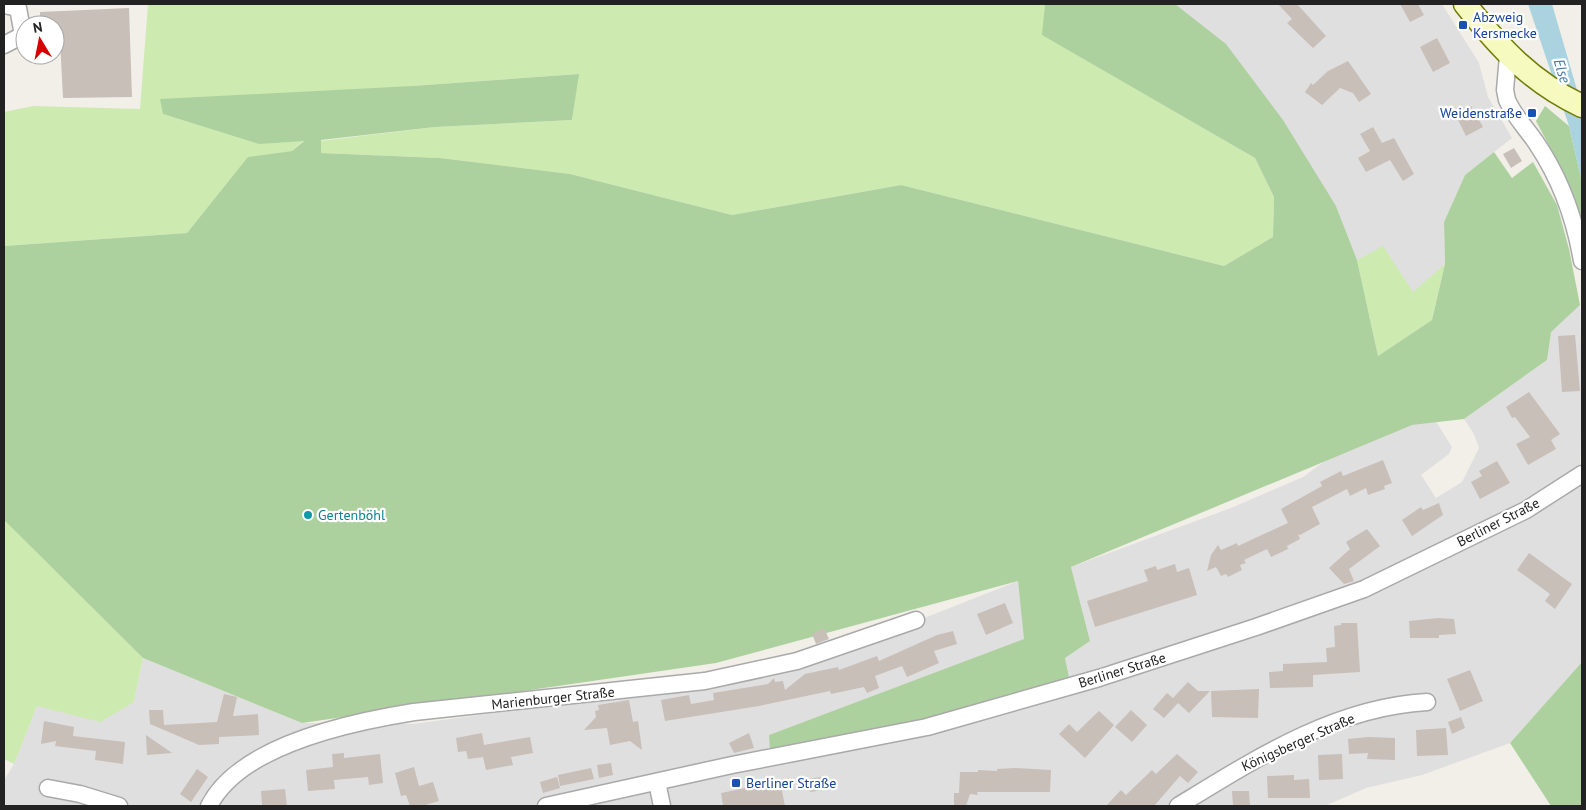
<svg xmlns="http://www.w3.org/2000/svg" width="1586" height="810" viewBox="0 0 1586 810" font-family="'PT Sans',sans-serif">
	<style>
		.residential { fill: #e0dfdf }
		.grass { fill: #cdebb0 }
		.forest { fill: #add19e }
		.water { fill: #aad3df }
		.building { fill: #c7bfb8 }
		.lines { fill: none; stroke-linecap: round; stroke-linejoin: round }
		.street-casing { stroke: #a9a9a9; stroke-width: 19 }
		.secondary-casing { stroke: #707d05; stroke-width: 25 }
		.street { stroke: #fff; stroke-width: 16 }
		.secondary { stroke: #f7fabf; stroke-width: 22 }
		.transit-dot { fill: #1a4fb4; stroke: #fff; stroke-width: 2 }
		.culture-dot { fill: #0f9aa8; stroke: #fff; stroke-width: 2 }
		.labels { text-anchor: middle; stroke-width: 4.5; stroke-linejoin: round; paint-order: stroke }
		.transit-label { font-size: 14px; fill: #164399; stroke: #fff; text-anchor: start }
		.culture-label { font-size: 14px; fill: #0d838f; stroke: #fff; text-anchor: start }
		.street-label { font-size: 14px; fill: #222; stroke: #fff }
		.water-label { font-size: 15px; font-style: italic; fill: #4a7aab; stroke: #fff }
	</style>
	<rect width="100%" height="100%" fill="#f2efe9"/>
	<g class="residential">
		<polygon points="1175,4 1442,4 1479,63 1488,97 1512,138 1465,175 1444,222 1445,264 1413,293 1383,247 1357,260 1336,206"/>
		<polygon points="1580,305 1582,386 1580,465 1582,469 1582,662 1510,743 1422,775 1366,788 1325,806 4,806 4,780 14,764 37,706 134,702 143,658 302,723 413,724 571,703 790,671 1018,581 1025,639 769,735 1070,681 1065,658 1090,641 1071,567 1231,508 1303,477 1418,393 1452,447 1449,454 1421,475 1436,498 1462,482 1479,448 1474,434 1464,419 1547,360 1550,332"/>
	</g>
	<g class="grass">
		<polygon points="148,4 1045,4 1043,35 1255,158 1274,197 1273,237 1224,266 901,185 732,215 570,174 440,158 321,153 320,141 435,127 572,120 578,74 412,86 163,114 259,143 304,140 292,151 248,158 187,233 4,246 4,112 33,106 140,109"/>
		<polygon points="1383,246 1413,292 1445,264 1432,320 1378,356 1357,260"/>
		<polygon points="4,520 143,658 134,702 100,722 37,706 14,764 4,759"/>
	</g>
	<g class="forest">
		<polygon points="1045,4 1175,4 1226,44 1283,120 1336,206 1357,260 1378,356 1432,320 1445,264 1444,222 1465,175 1494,152 1512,178 1533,162 1557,205 1569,249 1580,305 1551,332 1547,360 1464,419 1412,425 1071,567 1090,641 1065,658 1070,682 926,723 770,750 769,735 1024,639 1018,581 716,663 302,723 143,658 4,520 4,246 187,233 248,157 292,151 304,141 259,144 163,114 160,99 412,86 579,74 572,120 435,127 321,140 321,153 440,158 570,174 732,215 901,185 1224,266 1273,237 1274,197 1255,158 1042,35"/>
		<polygon points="1545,106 1569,126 1582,182 1582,227 1563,172 1536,121"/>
		<polygon points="1582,662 1582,806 1551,806 1510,743"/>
	</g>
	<polygon class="water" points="1528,4 1552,4 1582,107 1582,182 1569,126"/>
	<g class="building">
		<polygon points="1278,4 1297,4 1326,36 1313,48 1287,23 1292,19"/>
		<polygon points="1400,4 1418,4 1424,15 1410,22"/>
		<polygon points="129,8 132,97 63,98 60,40 55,40 55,25 40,25 40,12"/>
		<polygon points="1437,38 1450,63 1433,72 1420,47"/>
		<polygon points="1348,61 1371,94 1359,102 1353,93 1340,88 1322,105 1305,92 1311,83 1313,85 1328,71"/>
		<polygon points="1471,106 1483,127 1466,136 1455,114"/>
		<polygon points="1373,127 1382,143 1394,138 1414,174 1403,181 1390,160 1366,172 1358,158 1370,151 1360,134"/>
		<polygon points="1514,148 1522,161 1511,168 1503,154"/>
		<polygon points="1575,335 1580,391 1562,392 1558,336"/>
		<polygon points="1529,392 1560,434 1551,440 1556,449 1528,465 1516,444 1530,437 1515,417 1512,418 1506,407"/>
		<polygon points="1383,460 1392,483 1384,486 1385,489 1368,495 1366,488 1350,496 1347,489 1312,507 1320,524 1300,535 1298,534 1300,539 1287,546 1288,549 1271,557 1267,549 1244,560 1246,563 1240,565 1242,570 1228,577 1226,574 1221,576 1216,567 1207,571 1211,555 1218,545 1221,550 1237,543 1238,546 1288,523 1281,509 1322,486 1320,482 1341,471 1343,476"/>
		<polygon points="1497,461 1510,483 1480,499 1471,482 1482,476 1479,471"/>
		<polygon points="1439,503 1443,515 1412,536 1402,520 1421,507 1423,510"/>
		<polygon points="1367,529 1380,546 1349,569 1354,581 1344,584 1329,568 1350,549 1346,542"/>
		<polygon points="1529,553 1572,584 1555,609 1545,601 1550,594 1517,570"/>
		<polygon points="1175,564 1177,572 1189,568 1197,595 1095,627 1087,601 1148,581 1144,570 1156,566 1157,570"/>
		<polygon points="1005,603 1013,623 986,635 977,614"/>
		<polygon points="1438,618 1454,619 1456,634 1439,635 1439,638 1410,638 1409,621"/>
		<polygon points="1341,623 1357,623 1360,672 1313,675 1313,687 1270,688 1269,672 1283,671 1283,664 1327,662 1326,648 1335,647 1334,626 1341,625"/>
		<polygon points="824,628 829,639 816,644 812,634"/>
		<polygon points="953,631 957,644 934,651 939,663 907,677 902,666 875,676 879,688 867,693 864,687 831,694 830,691 759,706 665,721 661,700 689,695 691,704 714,700 713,693 768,684 774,678 775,682 783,681 785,690 805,674 838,667 839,670 877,656 879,661 937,635"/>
		<polygon points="1470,670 1483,701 1460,711 1447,679"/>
		<polygon points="1188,682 1198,691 1210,691 1189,713 1178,703 1164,718 1153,709 1167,693 1173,698"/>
		<polygon points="1259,689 1258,718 1212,717 1211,691"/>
		<polygon points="224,694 237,697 233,716 258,714 259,735 219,737 219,744 199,745 150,724 149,710 163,710 164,725 217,722"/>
		<polygon points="629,700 633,722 638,721 642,750 630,741 610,745 607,728 584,730 596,717 595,711 599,710 598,705"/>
		<polygon points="1131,710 1147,725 1132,742 1115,727"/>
		<polygon points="1099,711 1114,725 1085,758 1059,734 1069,724 1077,732"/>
		<polygon points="1461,717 1465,728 1452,734 1448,722"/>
		<polygon points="44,721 74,727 73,736 125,742 123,764 95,760 96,751 55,746 56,741 41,744"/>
		<polygon points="1446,728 1448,755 1417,756 1416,730"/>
		<polygon points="482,733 484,745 530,737 533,753 511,757 513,765 486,770 483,757 468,759 466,751 458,752 456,738"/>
		<polygon points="749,733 754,748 734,753 729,743"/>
		<polygon points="146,735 172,753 147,755"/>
		<polygon points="1368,737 1395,738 1395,760 1367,759 1368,753 1349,754 1348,739"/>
		<polygon points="344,753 344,758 380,754 383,783 369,785 368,777 334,780 335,789 308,791 306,770 333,767 332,754"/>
		<polygon points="1177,754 1198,772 1188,783 1180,776 1154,806 1106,806 1121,790 1126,795 1152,770 1156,774"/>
		<polygon points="1342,754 1343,779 1319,780 1318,755"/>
		<polygon points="611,763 613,775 599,778 597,765"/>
		<polygon points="414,767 419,786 433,782 439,801 422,806 410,806 406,795 401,796 395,773"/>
		<polygon points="591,768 594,779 560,786 558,775"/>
		<polygon points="1015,768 1051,770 1050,792 977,792 978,795 970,794 966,806 954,806 954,793 959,793 960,772 978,772 978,770 997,771 997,769"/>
		<polygon points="197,769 208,777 191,802 180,794"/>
		<polygon points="1294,775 1294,780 1309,779 1310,798 1268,798 1267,776"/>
		<polygon points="557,777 560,788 543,793 540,782"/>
		<polygon points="821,777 824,790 810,792 807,779"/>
		<polygon points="780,781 785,806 723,806 721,793"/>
		<polygon points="285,789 287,806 262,806 261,791"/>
		<polygon points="1232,791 1249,791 1250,806 1233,806"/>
	</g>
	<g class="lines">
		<g class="street-casing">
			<g id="street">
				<polyline points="4,5 18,8 23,35 4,45"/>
				<path d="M1508,56L1505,90L1507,100C1514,116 1527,129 1537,144C1561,180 1575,219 1582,261"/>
				<polyline points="657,782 662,806"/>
				<polyline points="48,788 80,794 119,806"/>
				<path d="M209,806C240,745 351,722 414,712L705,681L797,661L916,620"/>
				<polyline points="546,806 732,765 927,727 1099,678 1256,627 1364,589 1526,510 1582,474"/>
				<path d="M1178,806C1255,759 1335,707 1427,702"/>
			</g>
		</g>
		<g class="secondary-casing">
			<path id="secondary" d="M1465,4C1500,48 1531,82 1582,106"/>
		</g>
		<use href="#street" class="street"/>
		<use href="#secondary" class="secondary"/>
	</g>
	<g class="transit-dot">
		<rect x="1458" y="20" width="10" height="10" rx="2.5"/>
		<rect x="1527" y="108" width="10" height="10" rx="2.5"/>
		<rect x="731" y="778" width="10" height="10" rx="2.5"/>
	</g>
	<circle class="culture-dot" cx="308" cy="515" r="5"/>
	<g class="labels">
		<g class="transit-label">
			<text x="1473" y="22">Abzweig<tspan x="1473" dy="16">Kersmecke</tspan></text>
			<text x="1522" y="118" text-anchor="end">Weidenstraße</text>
			<text x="746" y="788">Berliner Straße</text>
		</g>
		<g class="culture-label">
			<text x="318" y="520">Gertenböhl</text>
		</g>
		<g class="street-label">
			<text transform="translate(1498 522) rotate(-27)" y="5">Berliner Straße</text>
			<text transform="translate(1122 670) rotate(-17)" y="5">Berliner Straße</text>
			<text transform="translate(553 698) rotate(-6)" y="5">Marienburger Straße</text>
			<text transform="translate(1298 742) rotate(-24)" y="5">Königsberger Straße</text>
		</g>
		<g class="water-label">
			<text transform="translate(1562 71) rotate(73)" y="5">Else</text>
		</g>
	</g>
	<rect width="1586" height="810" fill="none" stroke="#222222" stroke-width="10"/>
	<g transform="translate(40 40) rotate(350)"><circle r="24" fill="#ffffff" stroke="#a7a7a7"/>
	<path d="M0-4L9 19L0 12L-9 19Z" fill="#d40000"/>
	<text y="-8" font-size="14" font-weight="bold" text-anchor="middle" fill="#222222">N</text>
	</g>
</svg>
